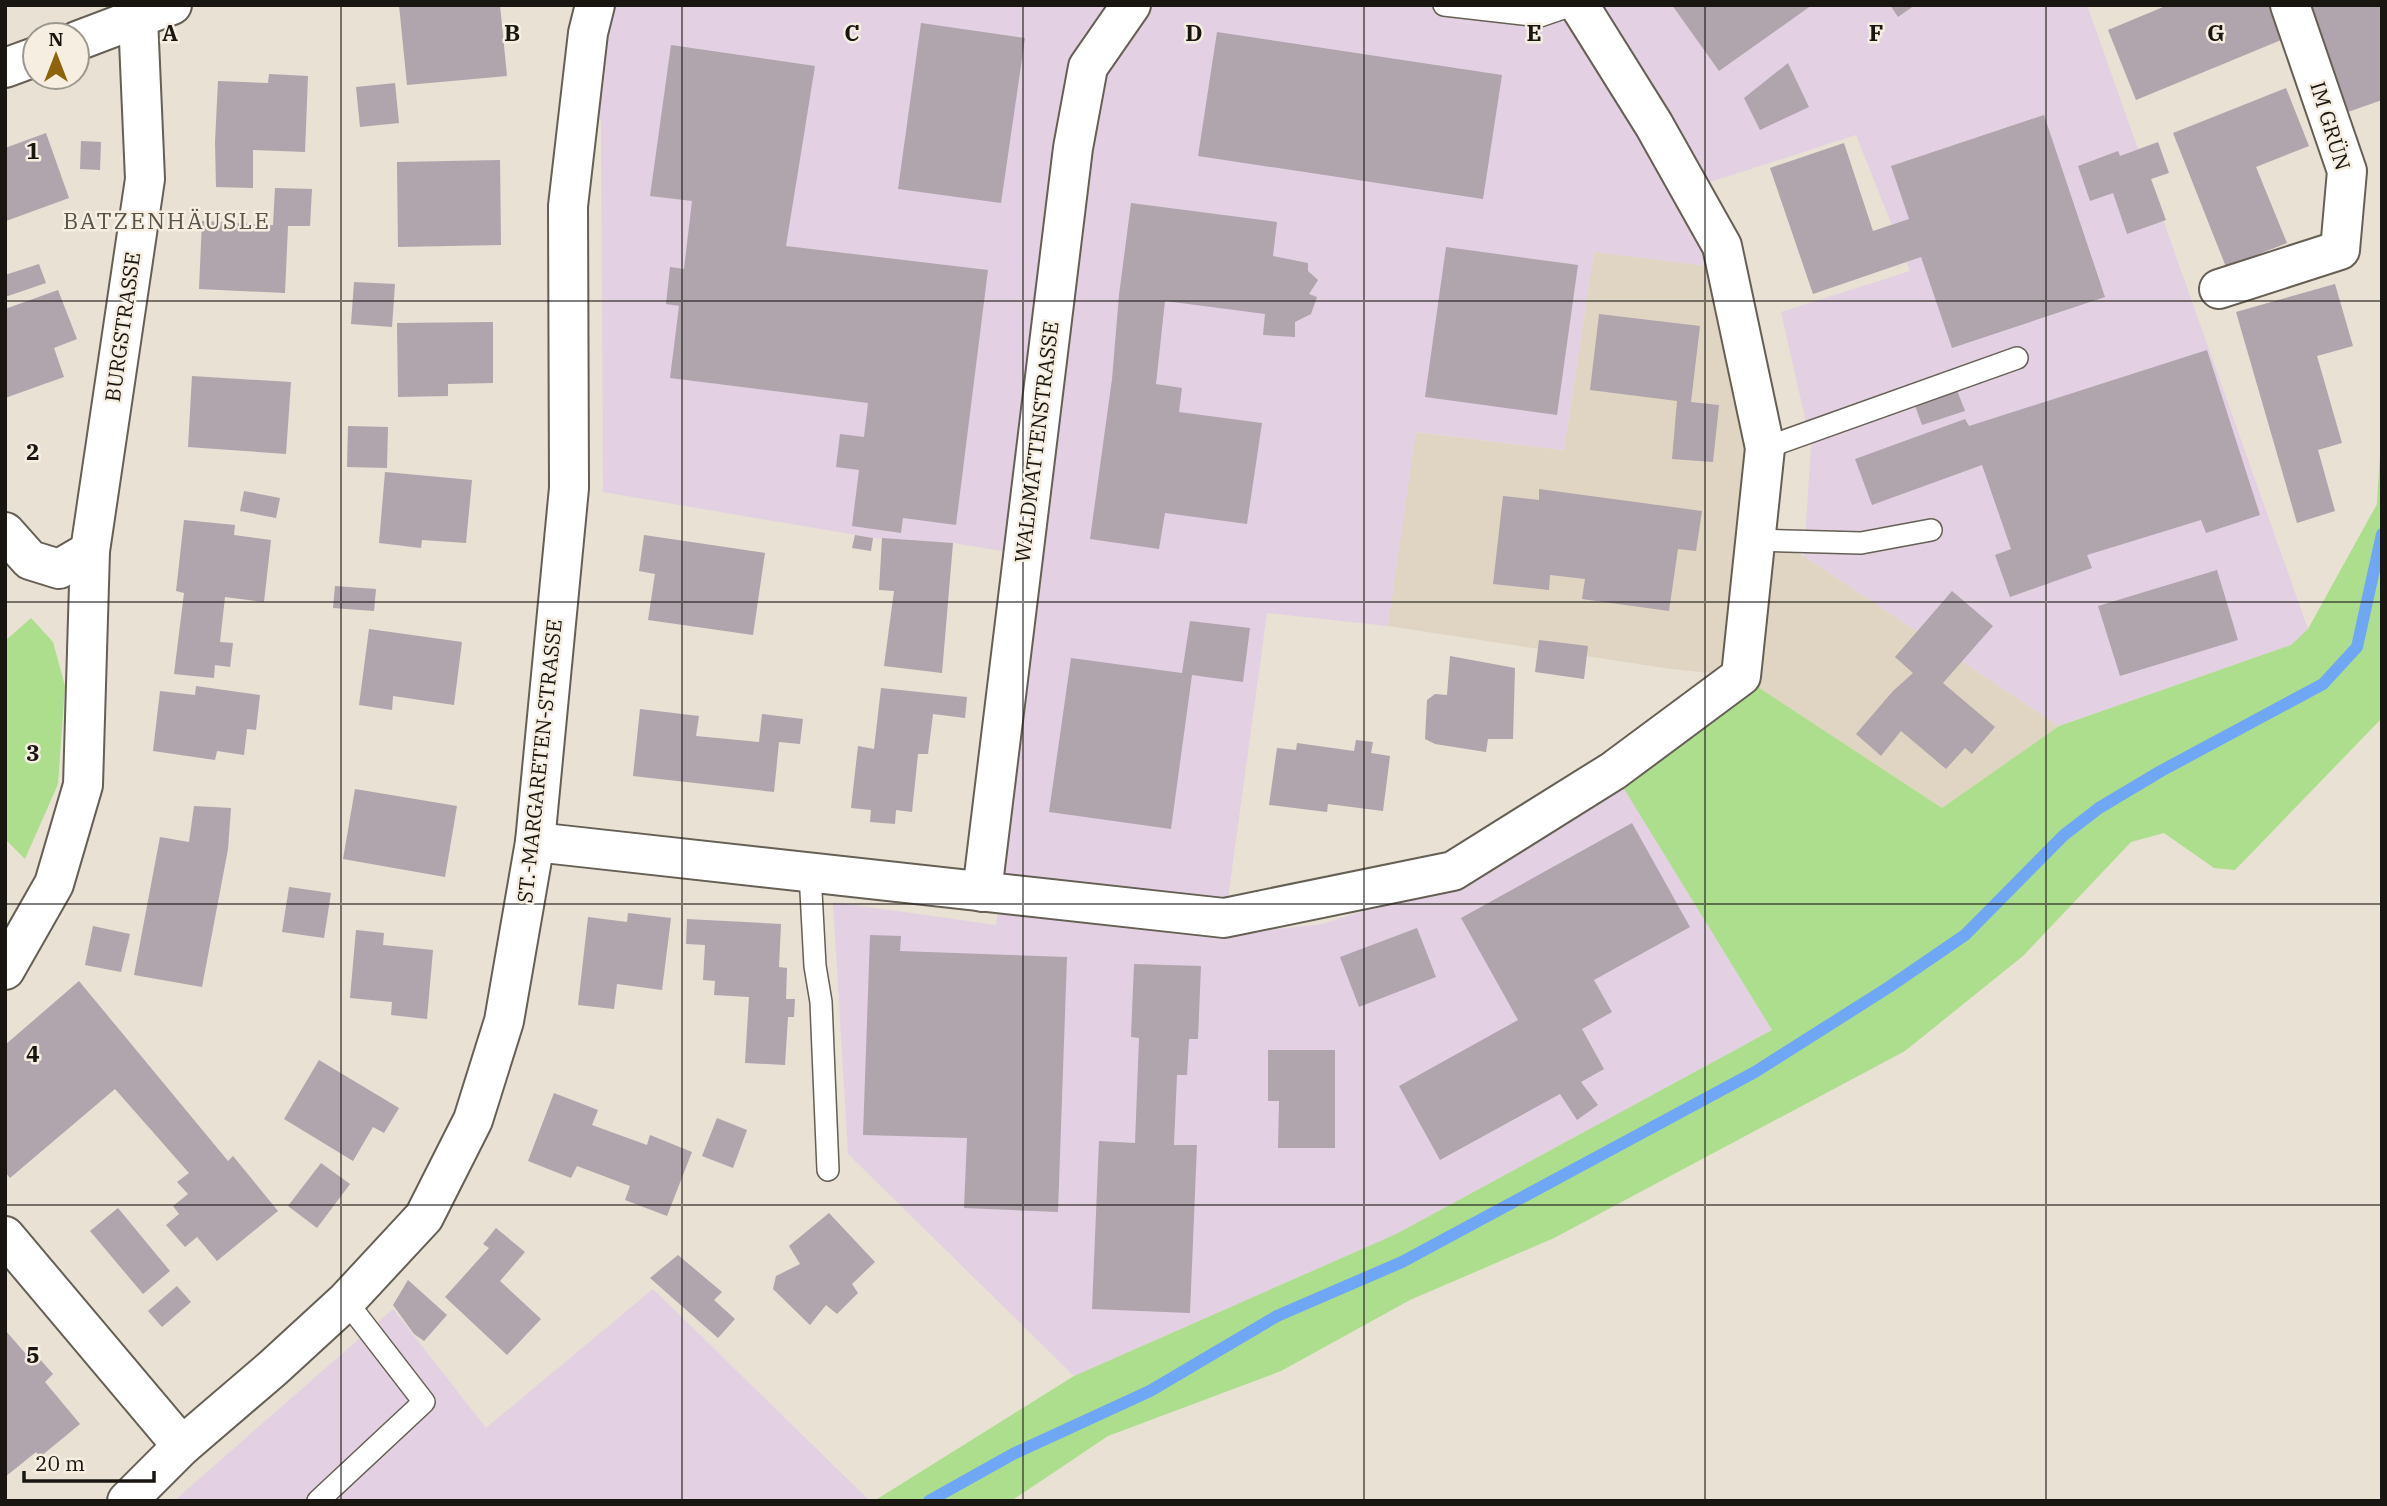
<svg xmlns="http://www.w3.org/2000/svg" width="2387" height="1506" viewBox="0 0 2387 1506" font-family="'IBM Plex Serif',serif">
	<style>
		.built { fill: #e0d5c2 }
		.industrial { fill: #e3d1e3 }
		.green { fill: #adde8d }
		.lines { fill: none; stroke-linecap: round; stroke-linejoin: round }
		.stream { stroke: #70a7f5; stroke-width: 12 }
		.building { fill: #b0a4ad }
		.lane-casing { stroke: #655f54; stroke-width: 24 }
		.street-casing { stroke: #655f54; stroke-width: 42 }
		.lane { stroke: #fff; stroke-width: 21 }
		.street { stroke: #fff; stroke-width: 38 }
		.grid { fill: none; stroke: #191612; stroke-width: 2; stroke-opacity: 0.55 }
		.labels { text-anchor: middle; stroke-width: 5; stroke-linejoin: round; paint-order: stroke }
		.street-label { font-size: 21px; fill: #191612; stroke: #f5eee1 }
		.neighbourhood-label { font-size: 23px; letter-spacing: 2px; fill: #5a554a; stroke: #f5eee1 }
		.grid-label { font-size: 23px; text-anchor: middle; font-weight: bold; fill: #191612; stroke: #f5eee1; stroke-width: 5; stroke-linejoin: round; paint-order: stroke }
	</style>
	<rect width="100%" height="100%" fill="#e8e1d4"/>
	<polygon class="built" points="1594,251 1709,266 1753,472 1747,533 1804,556 2059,726 1942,808 1741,676 1671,669 1388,626 1415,432 1564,450"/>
	<g class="industrial">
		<polygon points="595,5 2087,5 2308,629 2291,645 2059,726 1804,556 1811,445 1781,312 1910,271 1856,135 1676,193 1709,266 1594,252 1564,450 1416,432 1388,626 1267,613 1223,935 1322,924 1497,869 1613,771 1772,1030 1396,1234 1074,1376 848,1154 833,902 996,925 1043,558 953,543 873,538 603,492 601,123 588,33"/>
		<polygon points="653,1289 870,1501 174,1501 393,1309 486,1428"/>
	</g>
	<g class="green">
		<polygon points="2382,418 2382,718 2235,870 2214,868 2164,833 2131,842 2023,956 1905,1051 1554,1238 1410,1300 1281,1371 1108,1436 1011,1501 874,1501 1074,1376 1396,1234 1772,1030 1613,771 1741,676 1942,808 2059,726 2291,645 2308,629 2377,504"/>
		<polygon points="31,618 53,642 65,686 58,784 25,859 5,839 5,641"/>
	</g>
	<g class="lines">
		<polyline class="stream" points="929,1501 1013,1454 1150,1391 1277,1316 1402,1262 1755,1072 1889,987 1965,935 2064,835 2099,808 2161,771 2323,684 2357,647 2382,534"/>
	</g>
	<g class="building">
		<polygon points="399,5 500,5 507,76 407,85"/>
		<polygon points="1672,5 1812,5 1719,71"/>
		<polygon points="1890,5 1915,5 1898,17"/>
		<polygon points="2168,5 2272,5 2286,38 2136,100 2108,30"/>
		<polygon points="2303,5 2382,5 2382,100 2345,113"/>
		<polygon points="921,23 1025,38 1001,203 898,189"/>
		<polygon points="1217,32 1502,75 1483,199 1198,156"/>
		<polygon points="671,45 815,66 786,246 988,270 956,525 903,518 901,533 852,526 859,470 836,467 840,434 864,437 868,403 670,378 679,306 666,304 670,267 684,269 692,201 650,196"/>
		<polygon points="1788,63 1809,107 1760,130 1744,98"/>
		<polygon points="269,74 308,76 305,152 253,150 253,188 216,187 215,142 218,81 268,83"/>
		<polygon points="395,83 399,123 360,127 356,87"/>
		<polygon points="2286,88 2309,146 2256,167 2287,243 2226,267 2173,133"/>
		<polygon points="2044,115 2105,297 1952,348 1921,257 1813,294 1770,168 1844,143 1873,231 1909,219 1891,166"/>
		<polygon points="46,133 69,198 6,221 5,148"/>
		<polygon points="81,141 101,142 100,170 80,169"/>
		<polygon points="2158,142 2169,173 2151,179 2166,220 2127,234 2113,193 2090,201 2078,166 2118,151 2120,156"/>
		<polygon points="500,160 501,245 398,247 397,162"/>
		<polygon points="275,188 312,189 310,226 288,226 285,293 199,289 202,221 273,225"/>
		<polygon points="1131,203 1277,222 1273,256 1308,263 1308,271 1318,280 1309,294 1317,297 1311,314 1295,322 1295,337 1263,335 1265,314 1165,301 1156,384 1182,388 1179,412 1262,423 1247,524 1165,513 1159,549 1090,539 1112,379 1119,295"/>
		<polygon points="1446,247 1578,265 1557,415 1425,397"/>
		<polygon points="39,264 46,283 5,297 5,275"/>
		<polygon points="354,282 395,284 392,327 351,324"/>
		<polygon points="2335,284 2353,346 2317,356 2342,443 2318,450 2335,511 2297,523 2236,312"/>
		<polygon points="58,290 77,339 54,348 64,377 5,398 5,309"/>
		<polygon points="1599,314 1700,326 1691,402 1719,405 1713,462 1672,459 1677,401 1590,390"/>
		<polygon points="493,322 493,383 448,384 448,396 398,397 397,323"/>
		<polygon points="2207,350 2260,515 2206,533 2201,520 2110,548 2087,555 2092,568 2010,597 1995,555 2011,549 1982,465 1872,505 1855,459 1965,419 1969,426"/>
		<polygon points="192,376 291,382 286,454 188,447"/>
		<polygon points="1955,385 1965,411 1922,425 1913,400"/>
		<polygon points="348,426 388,427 387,468 347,467"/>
		<polygon points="385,472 472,480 466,543 422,540 421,548 379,543"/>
		<polygon points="1539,489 1702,511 1696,551 1678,549 1669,611 1582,599 1585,579 1550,575 1549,590 1493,584 1503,496 1539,500"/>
		<polygon points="244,491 280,498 276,518 240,511"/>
		<polygon points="184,520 235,525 234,535 271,540 264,602 225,597 220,642 233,643 230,667 215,665 214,678 174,674 184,593 176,591"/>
		<polygon points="644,535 765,553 753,635 648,620 655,574 639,571"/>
		<polygon points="855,535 873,538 871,551 852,548"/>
		<polygon points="882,538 953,543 942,673 884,666 894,591 879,590"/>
		<polygon points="2217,570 2238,640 2120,676 2098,606"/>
		<polygon points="335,586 376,589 374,611 333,608"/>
		<polygon points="1952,591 1993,626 1943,683 1995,727 1972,754 1965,748 1946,769 1901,731 1881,756 1856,734 1893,691 1913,673 1895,657"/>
		<polygon points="1190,621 1250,628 1243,682 1192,675 1171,829 1049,812 1071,658 1182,673"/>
		<polygon points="369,629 462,642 454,705 393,696 392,710 359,705"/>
		<polygon points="1539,640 1588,646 1584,679 1535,672"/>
		<polygon points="1450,656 1515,668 1513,739 1488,739 1486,752 1435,744 1425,739 1427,700 1435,694 1447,695"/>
		<polygon points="196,686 260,695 256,730 247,729 244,755 217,751 215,760 153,751 160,691 195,695"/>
		<polygon points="881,688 967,697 965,718 933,714 928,754 918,754 912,812 896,810 895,824 870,822 871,810 851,808 858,746 874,749"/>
		<polygon points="640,709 699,716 696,736 759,742 762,714 803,719 800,744 779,742 774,792 633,776"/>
		<polygon points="1356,740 1373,742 1371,753 1390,756 1383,811 1328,804 1327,812 1269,805 1277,748 1296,750 1297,743 1354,751"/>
		<polygon points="355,789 457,806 445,877 343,859"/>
		<polygon points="194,806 231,808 228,849 202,987 134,975 160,837 189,842"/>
		<polygon points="1632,823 1690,927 1594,980 1612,1012 1582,1029 1604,1069 1581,1082 1598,1105 1577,1120 1560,1094 1440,1160 1399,1086 1518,1020 1461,918"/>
		<polygon points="289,887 331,893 324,938 282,932"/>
		<polygon points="628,913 671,918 662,990 617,984 614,1009 578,1005 588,917 627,922"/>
		<polygon points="687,919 781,924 779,967 787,968 786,999 795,999 794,1017 788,1017 785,1065 745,1063 749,997 714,995 715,981 703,980 705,945 686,944"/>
		<polygon points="93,926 130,934 121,972 85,965"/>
		<polygon points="1417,928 1436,977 1359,1007 1340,957"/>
		<polygon points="356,930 384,933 383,945 433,950 427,1019 391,1015 392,1002 350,998"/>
		<polygon points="870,935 901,936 900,951 1067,957 1058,1212 964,1208 967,1138 863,1135"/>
		<polygon points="1134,964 1201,966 1198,1039 1189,1039 1187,1075 1177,1075 1174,1145 1197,1145 1190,1313 1092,1309 1099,1141 1135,1143 1139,1038 1131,1037"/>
		<polygon points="79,981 228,1161 233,1156 278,1211 217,1261 197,1237 185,1247 166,1225 179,1214 173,1206 188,1194 177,1182 189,1173 115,1089 10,1178 5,1172 5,1045"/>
		<polygon points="1268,1050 1335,1050 1335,1148 1278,1148 1279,1101 1268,1101"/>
		<polygon points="319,1060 399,1108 384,1133 373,1127 353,1161 284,1119"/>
		<polygon points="554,1093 598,1110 592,1125 647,1145 650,1135 692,1152 667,1216 625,1200 630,1186 577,1166 571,1178 528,1161"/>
		<polygon points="717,1118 747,1130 733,1168 702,1156"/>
		<polygon points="321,1163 350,1184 317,1228 288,1206"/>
		<polygon points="118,1208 170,1271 143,1294 90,1231"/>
		<polygon points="829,1213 875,1262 852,1284 858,1293 837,1314 826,1305 810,1325 773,1289 776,1276 800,1264 789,1246"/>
		<polygon points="496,1228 525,1252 500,1281 541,1319 507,1355 445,1297 489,1248 483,1244"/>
		<polygon points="678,1255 722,1292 714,1300 735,1319 718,1338 650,1278"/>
		<polygon points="408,1280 447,1315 424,1341 414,1334 393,1305"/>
		<polygon points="177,1286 191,1302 162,1327 148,1311"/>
		<polygon points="5,1330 32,1361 38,1357 53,1374 45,1382 80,1424 40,1457 36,1452 5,1477"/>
	</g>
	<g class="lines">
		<g class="lane-casing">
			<g id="lane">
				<polyline points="1444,5 1540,16 1572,5"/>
				<polyline points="1765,448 2017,358"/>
				<polyline points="1755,540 1861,543 1931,530"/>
				<polyline points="810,873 815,966 821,1002 828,1170"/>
				<polyline points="318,1501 424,1402 346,1301"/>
			</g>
		</g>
		<g class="street-casing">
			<g id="street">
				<polyline points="77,41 172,5"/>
				<polyline points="5,68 35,57"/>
				<polyline points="2219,289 2340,250 2347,171 2290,5"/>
				<polyline points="5,532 30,560 59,569 90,551"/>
				<polyline points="535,842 1224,918 1453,871 1613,771 1741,676 1765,448 1722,246 1654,125 1579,5"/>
				<polyline points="982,892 1073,148 1088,67 1131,5"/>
				<polyline points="5,970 54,884 83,785 90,551 145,179 138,18"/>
				<polyline points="5,1236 182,1446"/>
				<polyline points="127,1501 182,1446 273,1368 346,1301 424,1217 473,1120 504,1021 535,842 569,488 568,206 588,33 595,5"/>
			</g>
		</g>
		<use href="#lane" class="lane"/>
		<use href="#street" class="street"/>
	</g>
	<path class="grid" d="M341,5V1501M682,5V1501M1023,5V1501M1364,5V1501M1705,5V1501M2046,5V1501M5,301H2382M5,602H2382M5,904H2382M5,1205H2382"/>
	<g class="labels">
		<g class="street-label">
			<text transform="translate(2330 126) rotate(73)" y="7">IM GRÜN</text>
			<text transform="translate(123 327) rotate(-82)" y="7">BURGSTRASSE</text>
			<text transform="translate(1037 442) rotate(-83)" y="7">WALDMATTENSTRASSE</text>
			<text transform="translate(540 761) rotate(-84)" y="7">ST.-MARGARETEN-STRASSE</text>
		</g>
		<g class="neighbourhood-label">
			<text x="167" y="229">BATZENHÄUSLE</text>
		</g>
	</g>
	<g class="grid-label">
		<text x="170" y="41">A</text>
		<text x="512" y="41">B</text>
		<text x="852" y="41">C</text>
		<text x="1194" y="41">D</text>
		<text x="1534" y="41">E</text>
		<text x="1876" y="41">F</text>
		<text x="2216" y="41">G</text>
		<text x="33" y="159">1</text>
		<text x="33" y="460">2</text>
		<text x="33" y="761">3</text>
		<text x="33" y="1062">4</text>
		<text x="33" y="1363">5</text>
	</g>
	<rect width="2387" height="1506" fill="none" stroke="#191612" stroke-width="14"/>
	<g transform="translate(56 56)"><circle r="33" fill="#f5eee1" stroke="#9d988e" stroke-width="2"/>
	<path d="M0-5L12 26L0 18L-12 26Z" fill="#8e640a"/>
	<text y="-10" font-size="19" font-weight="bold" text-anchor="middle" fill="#191612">N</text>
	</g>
	<path d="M24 1471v10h130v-10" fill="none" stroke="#191612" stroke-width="3.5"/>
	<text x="35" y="1471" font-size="21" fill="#191612" stroke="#f5eee1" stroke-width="5" paint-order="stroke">20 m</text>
</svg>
